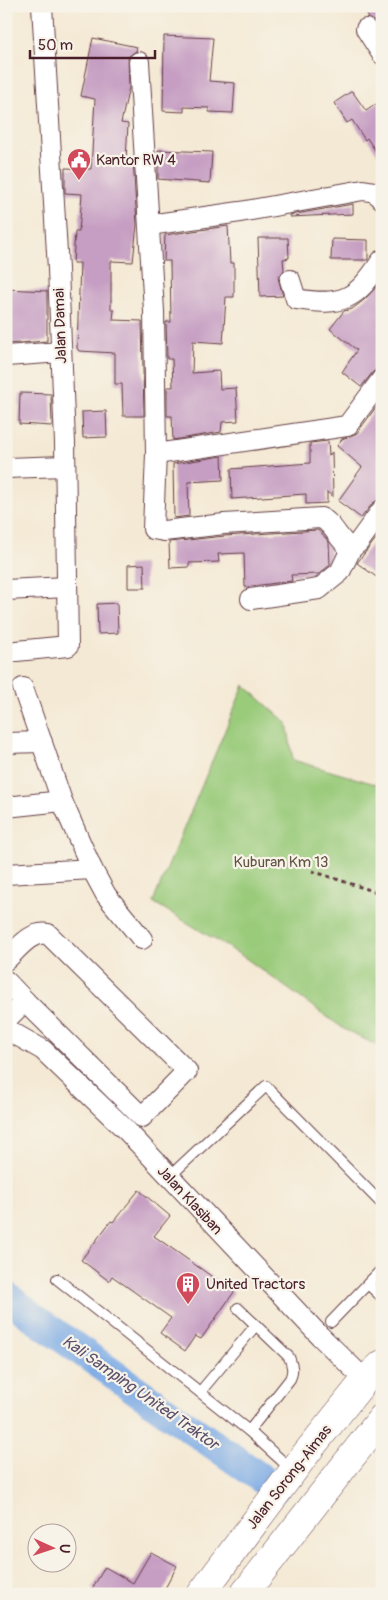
<svg xmlns="http://www.w3.org/2000/svg" width="388" height="1600" viewBox="0 0 388 1600" font-family="Pangolin,sans-serif">
	<style>
		.green { fill: #9acb7a; stroke: #727552 }
		.lines { fill: none; stroke-linecap: round; stroke-linejoin: round }
		.river { stroke: #7baae5; stroke-width: 30 }
		.building { fill: #c69ec3 }
		.lane-casing { stroke: #643d44; stroke-width: 12 }
		.street-casing { stroke: #643d44; stroke-width: 22 }
		.highway-casing { stroke: #643d44; stroke-width: 29 }
		.path { stroke: #643d44; stroke-width: 3; stroke-dasharray: 4 4; stroke-linecap: butt }
		.lane { stroke: #fff; stroke-width: 10 }
		.street { stroke: #fff; stroke-width: 20 }
		.highway { stroke: #fff; stroke-width: 28 }
		.labels { text-anchor: middle; stroke-width: 4.5; stroke-linejoin: round; paint-order: stroke }
		.poi-label { font-size: 15px; fill: #4a1f2b; stroke: #f7f3e8; text-anchor: start }
		.street-label { font-size: 15px; fill: #4a1f2b; stroke: #f7f3e8 }
		.park-label { font-size: 15px; fill: #625343; stroke: #f7f3e8 }
		.water-label { font-size: 16px; font-style: italic; fill: #5b506c; stroke: #f7f3e8 }
	</style>
	<rect width="100%" height="100%" fill="#f7f3e8"/>
	<filter id="ink" filterUnits="userSpaceOnUse"><feTurbulence type="fractalNoise" baseFrequency=".02" numOctaves="2"/><feDisplacementMap in="SourceGraphic" scale="10" xChannelSelector="R" yChannelSelector="G"/><feConvolveMatrix kernelMatrix="1 2 1 2 8 2 1 2 1" color-interpolation-filters="sRGB"/></filter>
	<filter id="wash" filterUnits="userSpaceOnUse"><feTurbulence type="fractalNoise" baseFrequency=".0096" numOctaves="4" result="noise"/><feDisplacementMap in="SourceGraphic" scale="20" xChannelSelector="R" yChannelSelector="G"/><feGaussianBlur stdDeviation="1.12" result="paint"/><feColorMatrix in="noise" values="0 0 0 0 0 0 0 0 0 0 0 0 0 0 0 0 0 1.4 0 .05"/><feComposite in="paint" operator="in"/></filter>
	<g filter="url(#wash)">
		<rect width="100%" height="100%" fill="#f4e9d4"/>
		<polygon class="green" points="244,685 287,723 293,760 375,784 382,779 382,1048 344,1029 244,957 153,902"/>
		<g class="lines">
			<polyline class="river" points="6,1296 34,1318 275,1488"/>
		</g>
		<g id="blocks">
			<g class="building">
				<polygon points="362,6 382,6 382,32 376,22 369,18"/>
				<polygon points="164,36 213,38 209,81 235,83 233,113 209,112 209,108 184,107 184,112 163,111"/>
				<polygon points="93,38 137,47 136,51 128,57 129,87 121,123 128,124 126,160 133,160 137,224 133,262 111,261 111,310 114,310 113,320 142,321 144,416 123,416 122,384 115,384 115,353 79,351 77,348 80,263 73,263 75,232 79,232 82,194 65,193 65,168 91,169 95,99 81,96"/>
				<polygon points="352,91 366,111 382,100 382,161 367,138 365,140 352,120 347,123 334,103"/>
				<polygon points="158,150 212,152 210,183 158,179"/>
				<polygon points="353,204 353,214 290,217 290,215"/>
				<polygon points="228,226 230,263 234,263 234,297 226,297 223,343 193,341 192,373 219,371 220,389 236,388 238,421 222,422 221,432 173,440 172,416 167,416 167,387 173,387 172,359 167,359 166,322 171,322 170,261 164,261 165,235"/>
				<polygon points="258,238 288,238 289,258 283,259 284,270 278,278 283,296 260,297"/>
				<polygon points="332,239 368,240 368,260 331,260"/>
				<polygon points="382,281 382,367 373,372 361,387 342,372 357,350 330,329 344,311 352,309 364,300"/>
				<polygon points="6,289 47,291 47,341 6,344"/>
				<polygon points="20,393 51,394 52,426 19,424"/>
				<polygon points="382,399 382,498 373,503 361,518 338,501 362,467 337,446 342,439 357,433"/>
				<polygon points="106,411 107,437 83,438 82,412"/>
				<polygon points="328,441 329,456 332,452 333,497 327,492 327,503 306,504 306,494 232,499 231,469 310,463 310,443"/>
				<polygon points="222,456 223,480 188,482 189,516 174,518 173,464"/>
				<polygon points="318,530 329,542 330,565 319,574 291,575 292,581 245,587 244,553 218,554 219,562 189,563 189,567 170,568 169,542 225,536"/>
				<polygon points="382,531 382,581 357,563"/>
				<polygon points="144,564 145,588 128,588 128,565"/>
				<polygon points="117,603 118,633 98,634 97,604"/>
				<polygon points="139,1190 170,1216 154,1236 234,1292 201,1339 195,1336 185,1351 160,1333 171,1318 112,1276 109,1281 81,1260 111,1221 113,1222"/>
				<polygon points="151,1552 177,1566 162,1594 101,1594 92,1589 105,1567 133,1583"/>
			</g>
		</g>
	</g>
	<g filter="url(#ink)">
		<use href="#blocks" fill-opacity="0" stroke="#643d44" stroke-width="1"/>
		<g class="lines">
			<g class="lane-casing">
				<g id="lane">
					<polyline points="169,1177 266,1086 382,1204"/>
					<polyline points="57,1279 249,1431 292,1470"/>
					<polyline points="368,1284 382,1297"/>
					<path d="M238,1308L289,1357C292,1365 294,1371 290,1379L249,1431"/>
					<polyline points="331,1322 382,1269"/>
					<polyline points="200,1392 256,1325"/>
				</g>
			</g>
			<g class="street-casing">
				<g id="street">
					<polyline points="366,29 382,54"/>
					<path d="M139,62L154,311L156,454L153,529L164,531L224,524L321,518C334,524 338,540 351,549L358,543L382,510"/>
					<polyline points="149,225 240,212 363,190 375,192 382,199"/>
					<path d="M290,280L296,299C344,307 356,299 382,260"/>
					<polyline points="6,356 61,352"/>
					<polyline points="156,454 347,426 382,379"/>
					<polyline points="6,468 65,466"/>
					<polyline points="6,590 67,587"/>
					<polyline points="251,599 319,589 340,572 351,549"/>
					<polyline points="6,652 68,646 65,443 58,269 42,6"/>
					<polyline points="23,688 62,801 92,869 106,895 142,939"/>
					<polyline points="6,743 42,742"/>
					<polyline points="6,807 62,801"/>
					<polyline points="6,874 92,869"/>
					<path d="M6,960C18,949 31,930 48,934L187,1071L142,1117L25,1001"/>
					<polyline points="6,981 25,1001 6,1020"/>
					<polyline points="6,1029 43,1050 127,1131 320,1336 365,1380"/>
				</g>
			</g>
			<g class="highway-casing">
				<g id="highway">
					<polyline points="201,1594 308,1451 365,1380 382,1364"/>
					<polyline points="244,1594 382,1418"/>
				</g>
			</g>
			<polyline class="path" points="312,871 382,894"/>
			<use href="#lane" class="lane"/>
			<use href="#street" class="street"/>
			<use href="#highway" class="highway"/>
		</g>
	</g>
	<defs>
		<g id="civic-pin" transform="scale(1.25)"><path d="M0 17L-7.5 6A9.5 9.5 0 1 1 7.5 6Z" fill="#d1495b" stroke="#f7f3e8"/><path d="M-.6-6.5H3V-4.5H.6V-3L4-1V1h2V6H-6V1h2V-1L-.6-3ZM-1.2 2.5V6h2.4V2.5Z" fill="#fff"/></g>
		<g id="building-pin" transform="scale(1.25)"><path d="M0 17L-7.5 6A9.5 9.5 0 1 1 7.5 6Z" fill="#d1495b" stroke="#f7f3e8"/><path d="M-4-6H4V6H1V3H-1V6H-4ZM-2.5-4.3h1.7v1.8h-1.7ZM.8-4.3h1.7v1.8H.8ZM-2.5-1h1.7V.8h-1.7ZM.8-1h1.7V.8H.8Z" fill="#fff"/></g>
	</defs>
	<g fill-rule="evenodd">
		<use href="#civic-pin" x="79" y="160"/>
		<use href="#building-pin" x="188" y="1284"/>
	</g>
	<g class="labels">
		<g class="poi-label">
			<text x="96" y="165">Kantor RW 4</text>
			<text x="206" y="1289">United Tractors</text>
		</g>
		<g class="street-label">
			<text transform="translate(60 326) rotate(-92)" y="5">Jalan Damai</text>
			<text transform="translate(190 1200) rotate(47)" y="5">Jalan Klasiban</text>
			<text transform="translate(289 1477) rotate(-52)" y="5">Jalan Sorong-Aimas</text>
		</g>
		<g class="park-label">
			<text x="281" y="867">Kuburan Km 13</text>
		</g>
		<g class="water-label">
			<text transform="translate(141 1392) rotate(35)" y="6">Kali Samping United Traktor</text>
		</g>
	</g>
	<rect width="388" height="1600" fill="none" stroke="#f7f3e8" stroke-width="25"/>
	<g transform="translate(52 1548) rotate(93)"><circle r="24" fill="#f7f3e8" stroke="#b29e9c"/>
	<path d="M0-4L9 19L0 12L-9 19Z" fill="#d1495b"/>
	<text y="-8" font-size="14" font-weight="bold" text-anchor="middle" fill="#4a1f2b">U</text>
	</g>
	<path d="M30 50v8h125v-8" fill="none" stroke="#4a1f2b" stroke-width="2.5"/>
	<text x="38" y="50" font-size="15" fill="#4a1f2b" stroke="#f7f3e8" stroke-width="4" paint-order="stroke">50 m</text>
</svg>
